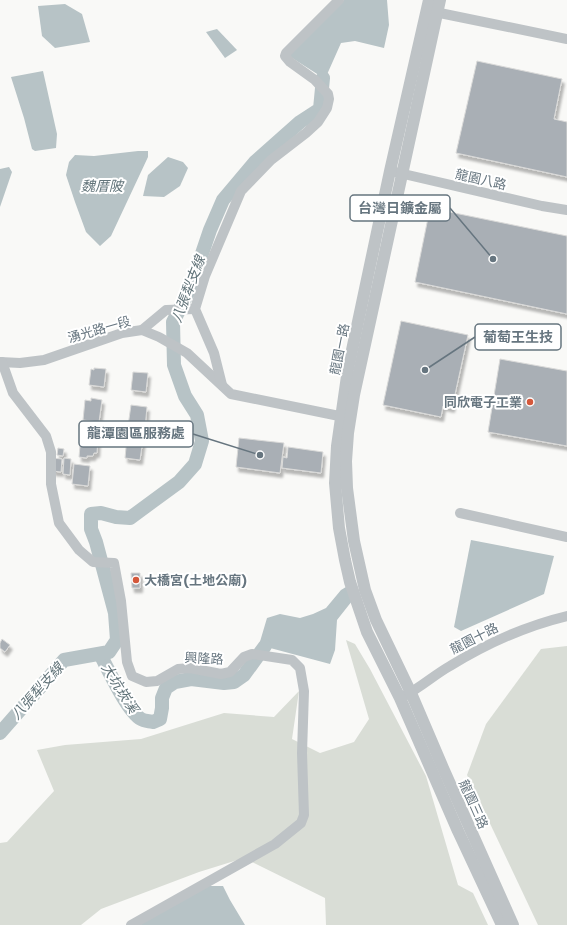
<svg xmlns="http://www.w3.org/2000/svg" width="567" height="925" viewBox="0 0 567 925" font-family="Poppins,'Noto Sans TC',sans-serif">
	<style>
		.green { fill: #d9ddd6 }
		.water { fill: #b7c3c6 }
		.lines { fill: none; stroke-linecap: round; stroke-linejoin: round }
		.river { stroke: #b7c3c6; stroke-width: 14 }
		.building { fill: #a9afb5; stroke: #dadad9; filter: url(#shadow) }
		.minor { stroke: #bec3c6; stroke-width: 10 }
		.tertiary { stroke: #bec3c6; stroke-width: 12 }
		.poi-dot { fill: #d4583b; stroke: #fff; stroke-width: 1.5 }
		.labels { text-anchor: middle; stroke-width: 4; stroke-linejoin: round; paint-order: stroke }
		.street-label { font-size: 13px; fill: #66757f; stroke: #fff }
		.poi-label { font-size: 13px; font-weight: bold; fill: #66757f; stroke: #fff; text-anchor: end }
		.water-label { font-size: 14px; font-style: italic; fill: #617379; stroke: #fff }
		.leader { fill: none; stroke: #66757f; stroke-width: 1.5 }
		.callout-dot { fill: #66757f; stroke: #fff; stroke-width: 1.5 }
		.callout { fill: #fff; stroke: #66757f; stroke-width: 1.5 }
		.callout-label { font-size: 14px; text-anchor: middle; font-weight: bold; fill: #66757f }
	</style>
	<defs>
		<filter id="shadow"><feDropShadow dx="2.5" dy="4.5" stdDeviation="1" flood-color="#0004"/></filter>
	</defs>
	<rect width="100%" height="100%" fill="#f9f9f7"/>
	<g class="green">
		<polygon points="346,640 355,644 370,669 426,776 458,885 473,893 488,925 326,925 325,898 244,858 199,872 101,909 81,925 0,925 0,843 7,842 54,791 37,750 65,745 141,739 224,713 274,717 299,691 292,739 320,753 354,742 369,719"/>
		<polygon points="567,646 567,925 538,925 467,775 486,724 541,649"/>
	</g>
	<g class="water">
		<polygon points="344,0 387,0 389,25 384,48 355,41 341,43 325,79 289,56"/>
		<polygon points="65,4 82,14 90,42 55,48 42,36 38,6"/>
		<polygon points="217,29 237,50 225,58 206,32"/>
		<polygon points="43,71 57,134 56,148 35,151 32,149 24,118 11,77"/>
		<polygon points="138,151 148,151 148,157 111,236 100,246 86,232 75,202 66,175 69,162 75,155 94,156"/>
		<polygon points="168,157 183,162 188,168 180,186 164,197 143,196 148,175"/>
		<polygon points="9,167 12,172 0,207 0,169"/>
		<polygon points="471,540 554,556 544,594 461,631 454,627"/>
		<polygon points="346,587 352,601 337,620 335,650 330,664 259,645 267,618 280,614 300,618 313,614 326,608 341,590"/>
		<polygon points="199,886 223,886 230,900 245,925 140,925"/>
	</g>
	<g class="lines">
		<g class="river">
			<path d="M100,654C108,669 127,711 141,719C144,721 149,721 153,722L160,719L162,708V698L166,688L175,682L191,679L224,683L234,682L244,675L265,646"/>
			<polyline points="0,733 64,660 109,652 117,640 115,613 96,542 91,529 91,514 101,513 116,517 130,518 179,482 195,464 202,441 197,415 185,396 174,365 173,322 190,289 210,230 223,200 255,162 300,122 320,109 323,78"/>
		</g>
	</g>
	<g class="building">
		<polygon points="477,61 562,79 554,119 567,122 567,177 456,153"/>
		<polygon points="430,208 567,236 567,314 415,282"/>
		<polygon points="401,321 468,335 452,408 443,406 441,417 383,405"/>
		<polygon points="500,359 567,371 567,446 488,432"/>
		<polygon points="94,368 106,369 104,387 89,385 91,369 94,370"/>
		<polygon points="133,372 148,373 146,392 131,390"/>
		<polygon points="91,398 102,400 99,422 83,420 85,400 91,401"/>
		<polygon points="131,405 147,407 145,428 128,426"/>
		<polygon points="81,434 98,436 97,453 94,453 93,456 87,456 87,458 79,457"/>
		<polygon points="127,437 143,439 140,460 125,458"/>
		<polygon points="239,438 284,443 280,473 236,467"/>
		<polygon points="288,447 323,452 321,473 282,468 283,457 287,458"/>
		<polygon points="58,448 64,449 63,456 57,455"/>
		<polygon points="52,458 62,459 61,472 53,471"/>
		<polygon points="64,458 71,459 70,475 63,474"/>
		<polygon points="74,464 90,466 88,486 72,484"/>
		<polygon points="131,573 140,573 140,588 132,588"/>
		<polygon points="2,639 10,645 5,652 0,648 0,643"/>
	</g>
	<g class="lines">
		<g class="minor">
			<polyline points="430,11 567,39"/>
			<polyline points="395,172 542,206 567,210"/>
			<polyline points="142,330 166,310 195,309"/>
			<polyline points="0,362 20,363 44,360 122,333 142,330 159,337 187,353 231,394 349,418"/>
			<polyline points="2,362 13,393 46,436 51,452 51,484 59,523 79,550 93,562 114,563 121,601 127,662 132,676 146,682 157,681 178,669 190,668 221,674 230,672 244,657 252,654 292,660 300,668 304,691 302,753 304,815 301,823 275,844 131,925"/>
			<polyline points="222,385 214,353 195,309 205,276 241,191 271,160 306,133 318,122 327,108 329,99 328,94 315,80 290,62 285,56 286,53 339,0"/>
			<polyline points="460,513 567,537"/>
			<path d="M404,696C420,688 434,675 450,666C486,644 525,626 567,616"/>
		</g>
		<g class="tertiary">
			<polyline points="429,0 390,171 348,369 337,446 335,483 339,528 345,560 350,582 367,632 400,698 458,831 502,925"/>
			<polyline points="440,0 354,395 348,433 346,461 347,488 354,541 365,590 376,620 411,693 443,768 513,925"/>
		</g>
	</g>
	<g class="poi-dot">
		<circle cx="530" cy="402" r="4"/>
		<circle cx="136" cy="580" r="4"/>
	</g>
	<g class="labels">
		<g class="street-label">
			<text transform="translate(481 179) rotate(13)" y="5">龍園八路</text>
			<text transform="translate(99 329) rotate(-16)" y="5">湧光路一段</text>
			<text transform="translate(339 349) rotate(-79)" y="5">龍園一路</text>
			<text transform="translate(474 638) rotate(-27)" y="5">龍園十路</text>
			<text transform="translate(204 658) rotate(3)" y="5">興隆路</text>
			<text transform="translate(474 804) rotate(66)" y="5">龍園三路</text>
		</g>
		<g class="poi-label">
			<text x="522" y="407">同欣電子工業</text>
			<text x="144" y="585" text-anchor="start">大橋宮(土地公廟)</text>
		</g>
		<g class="water-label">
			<text x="102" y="191">魏厝陂</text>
			<text transform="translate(188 289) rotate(-69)" y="5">八張犁支線</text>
			<text transform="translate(120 688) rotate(58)" y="5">大坑崁溪</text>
			<text transform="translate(37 691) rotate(-48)" y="5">八張犁支線</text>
		</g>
	</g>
	<path class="leader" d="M493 259L450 208M425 370L475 337M260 455L193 434"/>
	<g class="callout-dot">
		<circle cx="493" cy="259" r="4"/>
		<circle cx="425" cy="370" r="4"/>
		<circle cx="260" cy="455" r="4"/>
	</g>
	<g class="callout">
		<rect x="350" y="195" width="100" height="26" rx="4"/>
		<rect x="475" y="324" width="86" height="26" rx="4"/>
		<rect x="79" y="421" width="114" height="26" rx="4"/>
	</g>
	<g class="callout-label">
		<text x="400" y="213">台灣日鑛金屬</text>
		<text x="518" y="342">葡萄王生技</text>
		<text x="136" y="438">龍潭園區服務處</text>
	</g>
</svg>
